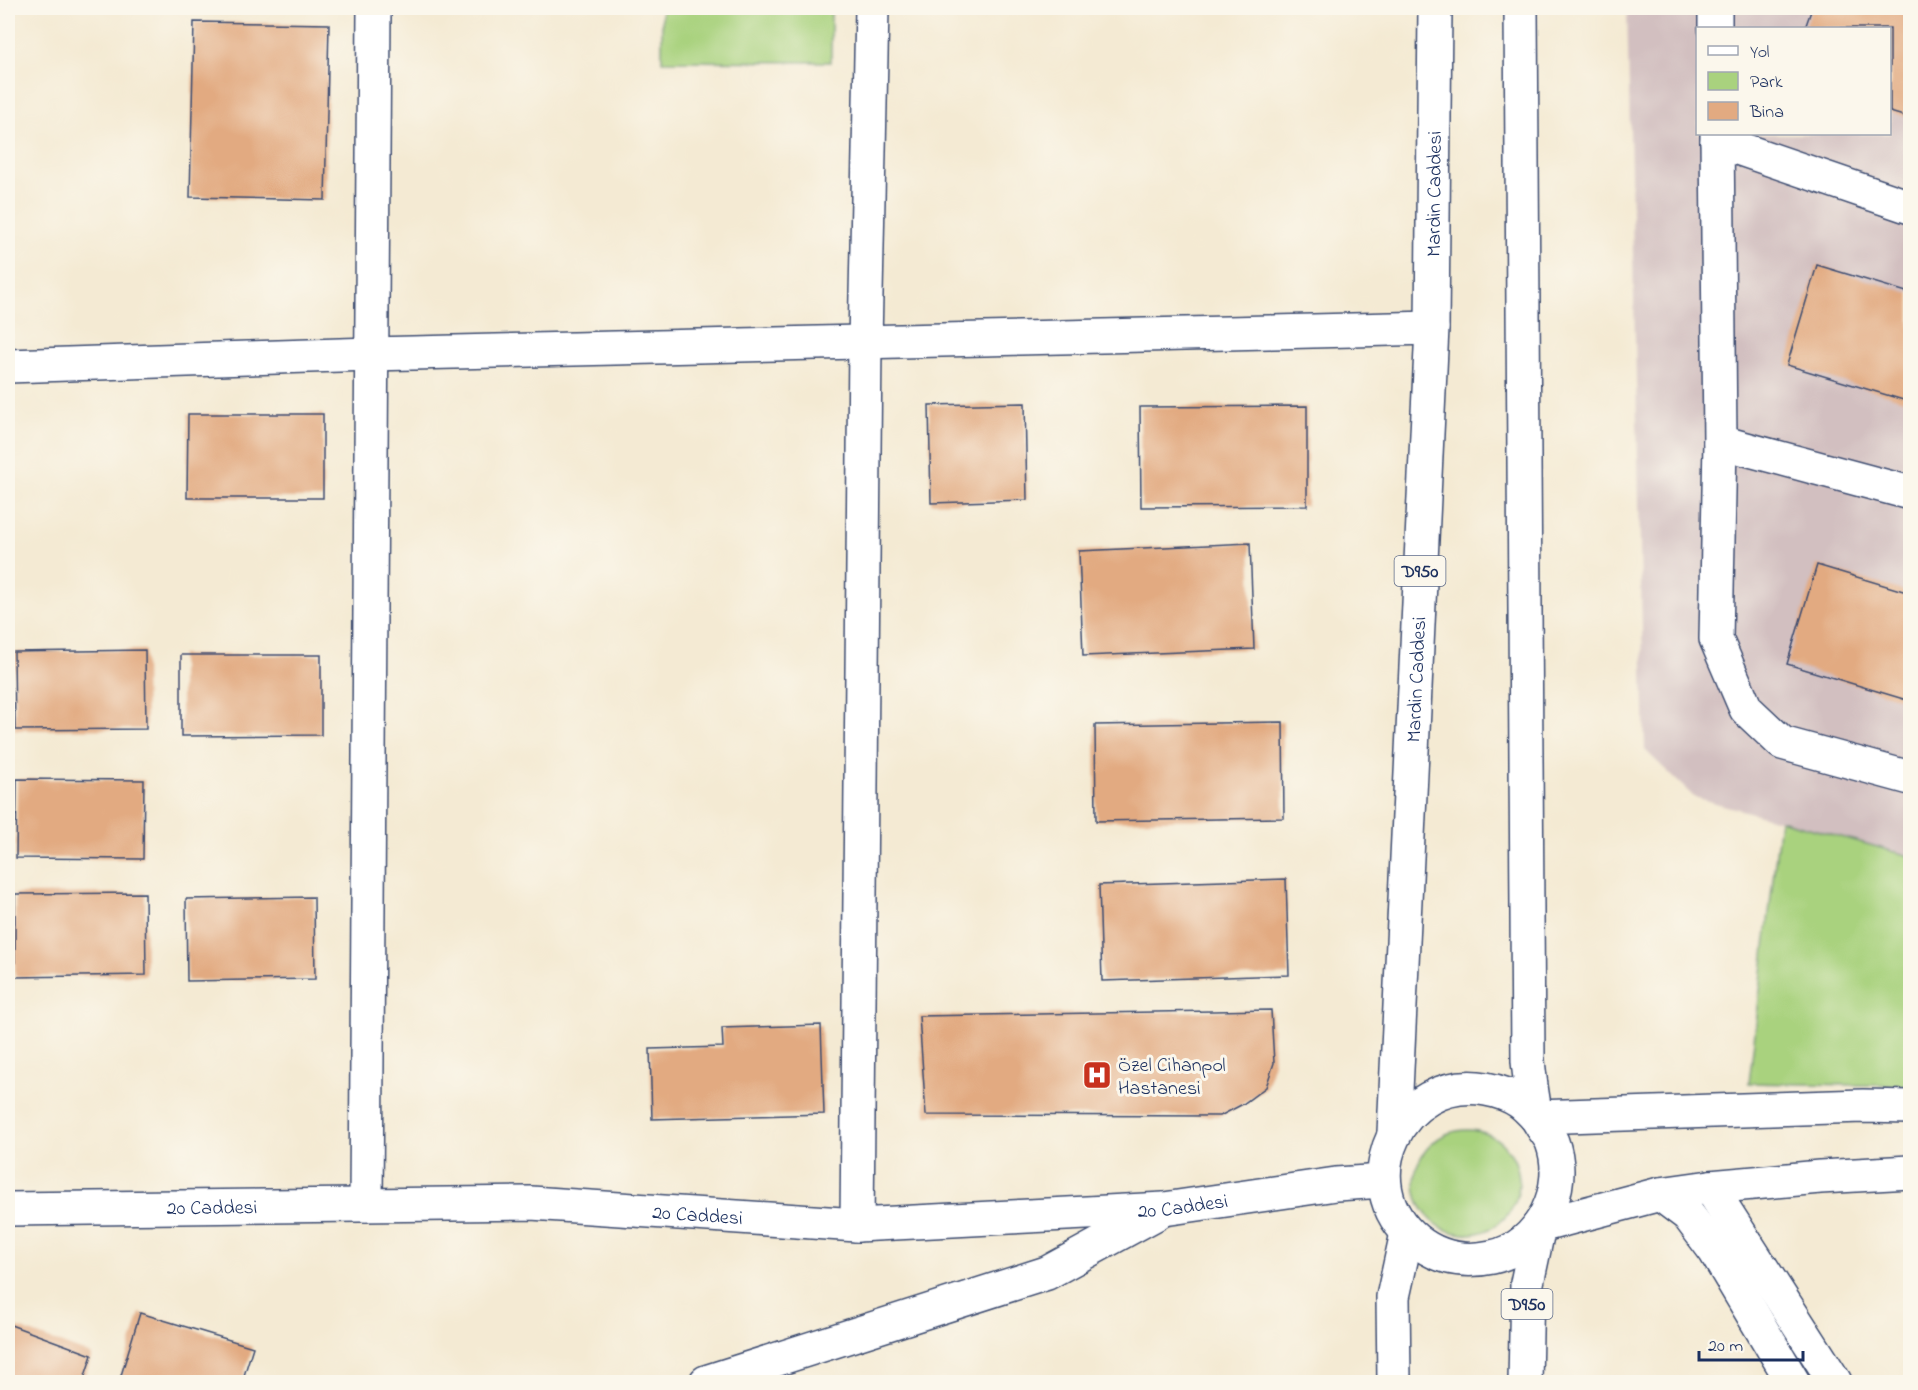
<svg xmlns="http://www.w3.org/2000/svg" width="1918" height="1390" viewBox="0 0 1918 1390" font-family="'Indie Flower',sans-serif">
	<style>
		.industrial { fill: #d2bfc0; fill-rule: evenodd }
		.green { fill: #a9d27e; stroke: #62806e; stroke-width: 1.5 }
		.building { fill: #e2aa81 }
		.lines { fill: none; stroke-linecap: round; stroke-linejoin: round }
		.minor-casing { stroke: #3c4b70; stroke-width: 36 }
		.tertiary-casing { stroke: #3c4b70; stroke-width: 36 }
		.trunk-casing { stroke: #3c4b70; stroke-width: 36 }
		.minor { stroke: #fff; stroke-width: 33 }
		.tertiary { stroke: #fff; stroke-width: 33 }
		.trunk { stroke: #fff; stroke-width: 33 }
		.labels { text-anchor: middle; stroke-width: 6; stroke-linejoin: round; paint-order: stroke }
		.shield { fill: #fbf7ec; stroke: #5e6b89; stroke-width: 1.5 }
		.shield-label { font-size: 18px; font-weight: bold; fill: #1b2f5e }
		.street-label { font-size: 20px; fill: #1b2f5e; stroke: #fbf7ec }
		.poi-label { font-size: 20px; fill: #1b2f5e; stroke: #fbf7ec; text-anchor: start }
	</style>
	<rect width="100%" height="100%" fill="#fbf7ec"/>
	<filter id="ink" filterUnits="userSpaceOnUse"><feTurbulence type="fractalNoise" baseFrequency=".0167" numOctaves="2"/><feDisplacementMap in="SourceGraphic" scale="12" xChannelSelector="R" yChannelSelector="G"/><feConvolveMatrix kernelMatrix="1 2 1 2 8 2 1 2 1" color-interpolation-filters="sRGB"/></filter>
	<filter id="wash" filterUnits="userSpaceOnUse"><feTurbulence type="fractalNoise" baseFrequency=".008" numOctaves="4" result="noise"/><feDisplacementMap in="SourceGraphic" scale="24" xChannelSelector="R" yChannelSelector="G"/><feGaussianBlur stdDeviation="1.35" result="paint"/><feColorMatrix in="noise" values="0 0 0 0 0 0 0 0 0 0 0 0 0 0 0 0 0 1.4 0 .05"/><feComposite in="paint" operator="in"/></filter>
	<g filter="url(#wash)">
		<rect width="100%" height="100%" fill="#f4ead3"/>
		<path class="industrial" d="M1627,8H1910V856L1694,797L1645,750ZM1698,28H1890V134H1698Z"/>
		<g class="green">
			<polygon points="662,8 831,8 831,62 662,61"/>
			<polygon points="1780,820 1910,856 1910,1086 1749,1083"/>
			<circle cx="1467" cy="1182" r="52"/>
		</g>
		<g id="blocks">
			<g class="building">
				<polygon points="1812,8 1902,8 1910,10 1910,118 1890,112 1890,28 1805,28"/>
				<polygon points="194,22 329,24 325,200 190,197"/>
				<polygon points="1817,265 1910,293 1910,402 1787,365"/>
				<polygon points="1025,403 1027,500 931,503 929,405"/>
				<polygon points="1307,406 1307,506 1141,507 1140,407"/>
				<polygon points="188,414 323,414 323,498 187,498"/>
				<polygon points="1250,543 1254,649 1083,656 1079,551"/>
				<polygon points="1817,565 1910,593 1910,701 1787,664"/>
				<polygon points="145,650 146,729 15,730 14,652"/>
				<polygon points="181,655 321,655 321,735 181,736"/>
				<polygon points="1283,722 1284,818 1096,821 1095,725"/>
				<polygon points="17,779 144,780 143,859 16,858"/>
				<polygon points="1286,879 1289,975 1102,981 1099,885"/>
				<polygon points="145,893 146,975 15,977 15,894"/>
				<polygon points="314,897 315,979 187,981 186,899"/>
				<polygon points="1271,1010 1274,1063 1266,1087 1243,1104 1220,1116 926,1115 919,1016"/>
				<polygon points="821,1025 824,1114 652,1119 650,1049 723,1047 722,1028"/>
				<polygon points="140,1313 253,1347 242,1382 119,1382"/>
				<polygon points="8,1324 92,1355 83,1382 8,1382"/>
			</g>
		</g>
	</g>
	<g filter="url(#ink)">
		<use href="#blocks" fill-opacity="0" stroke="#3c4b70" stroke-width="1.5"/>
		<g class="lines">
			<g class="minor-casing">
				<g id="minor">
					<polyline points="1715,8 1715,28"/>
					<polyline points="1717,134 1720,442 1716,639 1746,709 1782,743 1910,778"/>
					<polyline points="1717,141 1910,207"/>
					<polyline points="8,366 371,354 1432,328"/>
					<polyline points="1720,442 1910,493"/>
					<polyline points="366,1205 374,8"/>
					<polyline points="857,1225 865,342 872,8"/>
				</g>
			</g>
			<g class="tertiary-casing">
				<g id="tertiary">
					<polyline points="1536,1117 1863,1106 1910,1107"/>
					<polyline points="1710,1187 1835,1382"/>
					<polyline points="1660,1194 1688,1215 1715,1251 1793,1382"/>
					<path id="s1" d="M8,1209L531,1203L857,1225L1164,1209L1336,1184L1384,1181"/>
					<polyline points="1539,1226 1660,1194 1710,1187 1820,1177 1910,1172"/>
					<polyline points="706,1382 1047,1273 1157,1213"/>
				</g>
			</g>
			<g class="trunk-casing">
				<g id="trunk">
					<path d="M1521,8L1528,1061C1530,1079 1532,1098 1536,1115C1539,1125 1548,1133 1552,1142C1569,1188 1541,1247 1492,1257C1464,1263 1438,1258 1416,1240C1347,1184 1400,1074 1486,1089C1497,1091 1510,1095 1520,1102C1526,1106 1531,1112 1536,1117"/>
					<path id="s2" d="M1394,1133L1432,328L1435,8"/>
					<polyline points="1394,1382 1393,1297 1407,1233"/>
					<polyline points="1525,1382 1527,1283 1539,1226"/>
				</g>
			</g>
			<use href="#minor" class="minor"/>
			<use href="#tertiary" class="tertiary"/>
			<use href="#trunk" class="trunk"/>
		</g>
	</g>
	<defs>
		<g id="hospital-square" transform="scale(1.5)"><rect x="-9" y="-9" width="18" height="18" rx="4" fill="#c8321e" stroke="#fbf7ec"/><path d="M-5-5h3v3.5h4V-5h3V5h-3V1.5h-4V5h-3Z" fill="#fff"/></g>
	</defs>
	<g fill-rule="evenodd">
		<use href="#hospital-square" x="1097" y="1075"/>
	</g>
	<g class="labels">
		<g class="shield">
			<rect x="1394.5" y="556" width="51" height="30" rx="4.5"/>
			<rect x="1501.5" y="1289" width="51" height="30" rx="4.5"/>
		</g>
		<g class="shield-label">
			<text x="1420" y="577">D950</text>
			<text x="1527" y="1310">D950</text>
		</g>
		<g class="street-label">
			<text dy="7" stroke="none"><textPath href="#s2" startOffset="940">Mardin Caddesi</textPath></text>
			<text dy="7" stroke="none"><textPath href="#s2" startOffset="454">Mardin Caddesi</textPath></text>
			<text dy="7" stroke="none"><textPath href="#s1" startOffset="1176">20 Caddesi</textPath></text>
			<text dy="7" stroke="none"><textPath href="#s1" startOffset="204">20 Caddesi</textPath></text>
			<text dy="7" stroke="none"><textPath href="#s1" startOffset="690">20 Caddesi</textPath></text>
		</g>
		<g class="poi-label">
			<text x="1118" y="1071">Özel Cihanpol<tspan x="1118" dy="23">Hastanesi</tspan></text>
		</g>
	</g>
	<rect width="1918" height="1390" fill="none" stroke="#fbf7ec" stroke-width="30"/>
	<rect x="1696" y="27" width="195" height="108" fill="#fbf7ec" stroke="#a1a7b3" stroke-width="1.5"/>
	<rect x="1708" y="46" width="30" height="9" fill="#ffffff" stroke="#a1a7b3" stroke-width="1.5"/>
	<text x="1750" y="57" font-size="18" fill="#1b2f5e">Yol</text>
	<rect x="1708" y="72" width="30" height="18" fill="#a9d27e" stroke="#a1a7b3" stroke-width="1.5"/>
	<text x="1750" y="87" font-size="18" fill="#1b2f5e">Park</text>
	<rect x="1708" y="102" width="30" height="18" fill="#e2aa81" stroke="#a1a7b3" stroke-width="1.5"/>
	<text x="1750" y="117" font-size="18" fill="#1b2f5e">Bina</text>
	<path d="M1699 1351v9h104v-9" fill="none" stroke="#1b2f5e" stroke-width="3"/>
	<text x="1708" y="1351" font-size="18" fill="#1b2f5e" stroke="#fbf7ec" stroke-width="4.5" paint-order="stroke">20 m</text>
</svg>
